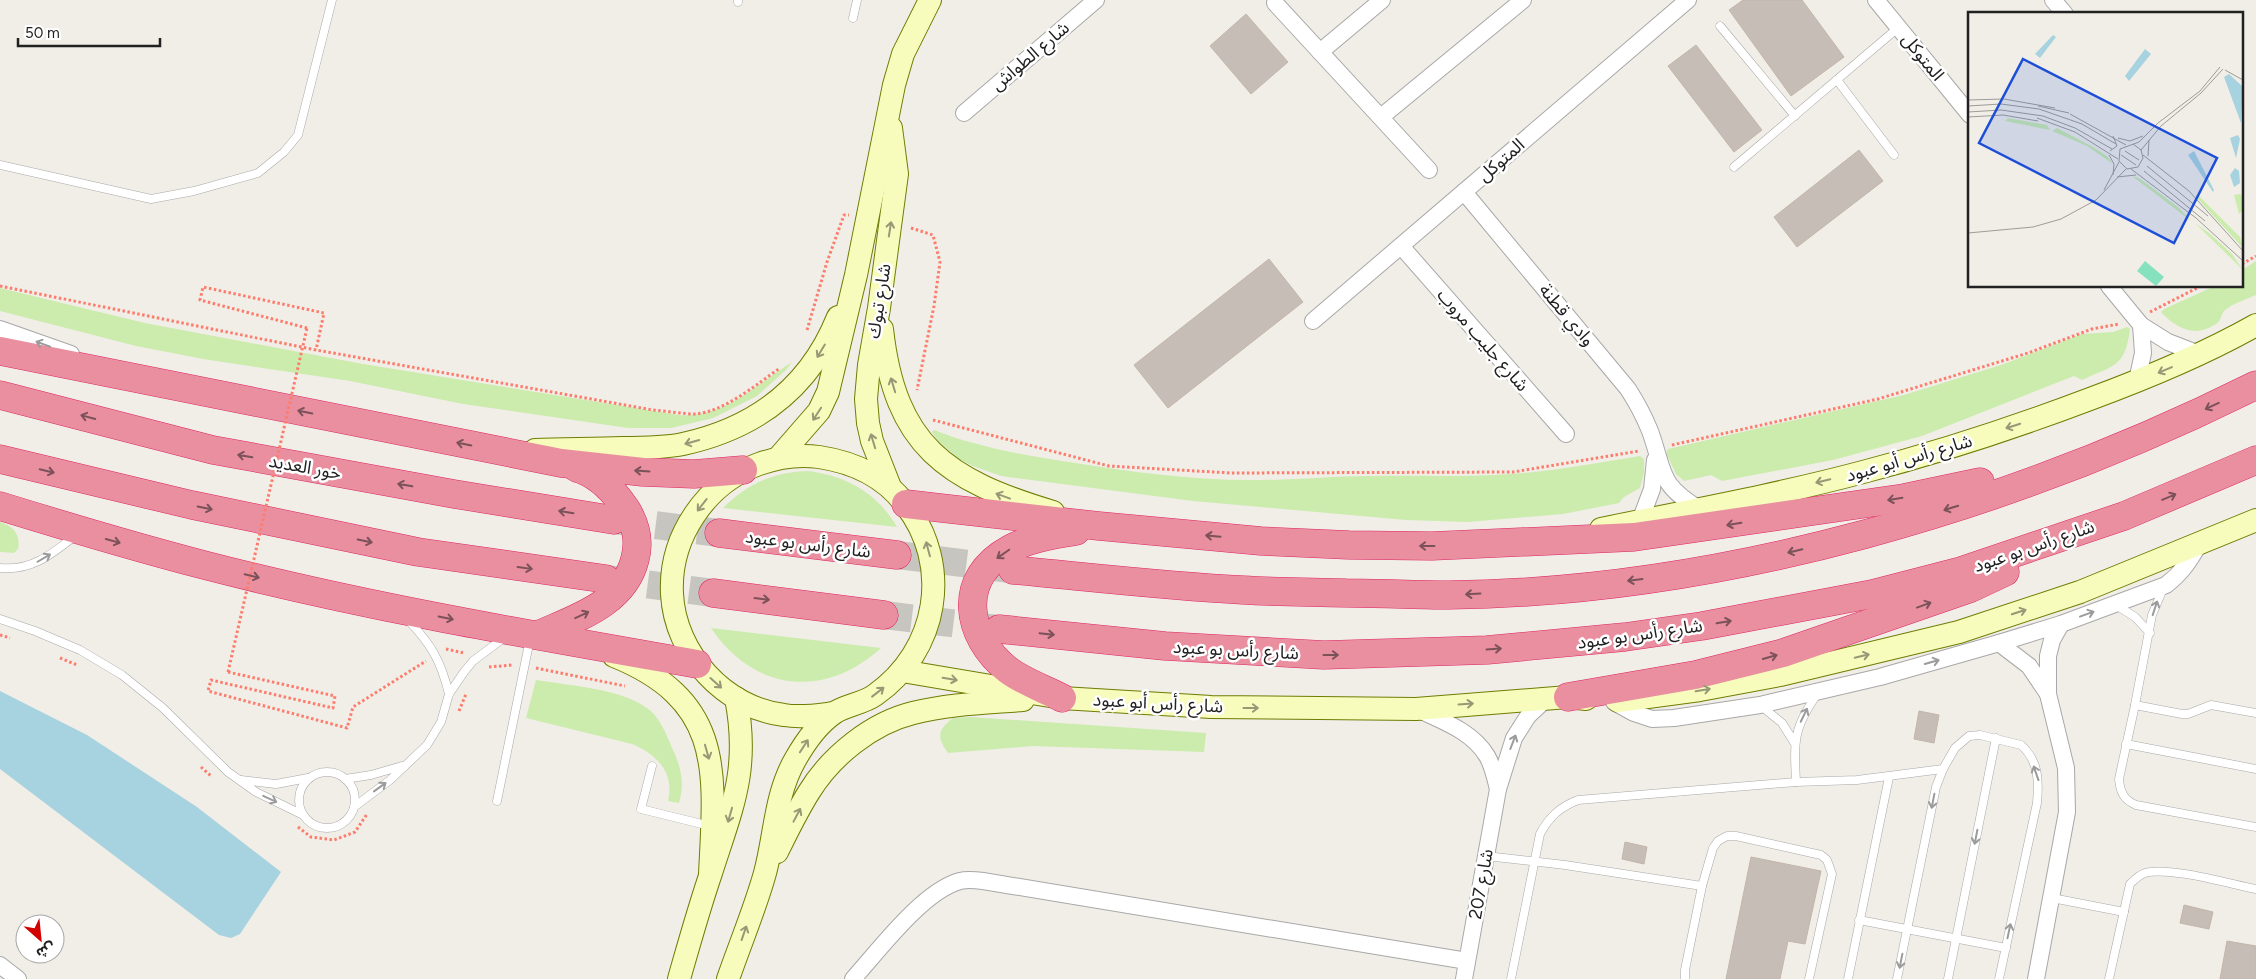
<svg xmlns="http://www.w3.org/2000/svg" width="2256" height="979" viewBox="0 0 2256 979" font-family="Figtree,'Noto Sans Arabic',sans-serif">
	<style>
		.grass { fill: #cbecad }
		.water { fill: #a7d2df }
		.building { fill: #c6beb6; stroke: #c3b5a9 }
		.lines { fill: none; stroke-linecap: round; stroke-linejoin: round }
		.highway-tunnel { stroke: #c7c5bf; stroke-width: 28; stroke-dasharray: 28 14; stroke-linecap: butt }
		.lane-casing { stroke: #a8a8a8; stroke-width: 9 }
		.street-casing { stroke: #a8a8a8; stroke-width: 18 }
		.secondary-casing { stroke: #6f7d03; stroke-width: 24 }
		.highway-casing { stroke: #df2563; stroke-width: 29 }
		.path { stroke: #fc7d6d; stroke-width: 3; stroke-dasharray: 2.5 2.5; stroke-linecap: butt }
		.lane { stroke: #fff; stroke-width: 8 }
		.street { stroke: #fff; stroke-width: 16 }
		.secondary { stroke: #f7fbbc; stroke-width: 22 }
		.highway { stroke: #e98f9f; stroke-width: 28 }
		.path-bridge { stroke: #fc7d6d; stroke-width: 3; stroke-dasharray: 2.5 2.5; stroke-linecap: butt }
		.oneway { stroke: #979976 }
		.oneway2 { stroke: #9b9b9b }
		.oneway3 { stroke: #7b525a }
		.labels { text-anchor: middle; stroke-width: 5; stroke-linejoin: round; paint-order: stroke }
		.street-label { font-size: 18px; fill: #212121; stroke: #fff }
		.inset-road { fill: none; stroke: #9e9c98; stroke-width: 1 }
		.view { fill: #1d4ed8; fill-opacity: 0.15; stroke: #1d4ed8; stroke-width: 2.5 }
		.inset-edge { fill: none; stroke: #212121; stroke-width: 2.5 }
	</style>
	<rect width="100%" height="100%" fill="#f1eee7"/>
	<g class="grass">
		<path d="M2256,261V295C2247,299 2231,304 2224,311C2221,315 2221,321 2216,324C2195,338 2177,329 2161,312L2164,309L2215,286H2242V270Z"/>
		<path d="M0,288L145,323L363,364L679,415C725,418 755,385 792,362L786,370L757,396L713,418L671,428H628L463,404L350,381L203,359L136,346L0,311Z"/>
		<path d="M2127,327L2130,329C2125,368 2114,365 2082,380L2074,376L1922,436L1833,460L1722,481L1711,475L1684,481L1676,474L1666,453L1668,449L1904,395L2004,364L2082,334L2113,332Z"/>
		<path d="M934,430C977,447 1023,455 1069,462C1132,472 1196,481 1260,480C1297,480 1333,476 1370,476C1411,475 1452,477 1494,475C1543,473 1591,464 1640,456L1644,459V473L1640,488L1624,497L1619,503L1563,514L1468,522L1406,520L1193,501L1001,476L973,466L959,459L939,442L932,432Z"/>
		<path d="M808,471C847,476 877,493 897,527L723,508C747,484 773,472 808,471Z"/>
		<path d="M0,522C13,526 21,535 18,549L14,553L0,552Z"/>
		<path d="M711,628L881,648C824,700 753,691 711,628Z"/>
		<path d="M536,680C571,686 623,688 651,711C661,721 667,735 672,748C681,767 685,783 679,803L668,801C675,772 656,754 632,744L526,718Z"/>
		<path d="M970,717L1206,733L1204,752L1033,746L948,753C937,738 937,730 953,718Z"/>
	</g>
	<polygon class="water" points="0,691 87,735 197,807 281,872 240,934 231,938 219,935 0,769"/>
	<g class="building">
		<polygon points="1743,0 1802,0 1844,57 1791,96 1729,10"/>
		<polygon points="1246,14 1288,62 1251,94 1210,46"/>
		<polygon points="1696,45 1762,130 1734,152 1668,66"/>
		<polygon points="1859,150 1883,181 1797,247 1774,217"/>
		<polygon points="1269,259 1303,302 1168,408 1134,365"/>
		<polygon points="1919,711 1939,715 1934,743 1914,739"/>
		<polygon points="1625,842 1647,847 1644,864 1622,859"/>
		<polygon points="1751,857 1821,871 1805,944 1788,941 1780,979 1726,979"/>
		<polygon points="2184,905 2213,912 2209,929 2180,923"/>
		<polygon points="2227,941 2256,946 2256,979 2220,979"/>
	</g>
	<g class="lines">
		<g class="highway-tunnel">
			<polyline points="614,520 719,533"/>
			<polyline points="897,555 1009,569"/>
			<polyline points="606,579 713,593"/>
			<polyline points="884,615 999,629"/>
		</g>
		<g class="lane-casing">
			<g id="lane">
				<polyline points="738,2 738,0"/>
				<polyline points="853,18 857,0"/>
				<polyline points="1720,26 1795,116"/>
				<polyline points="1837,80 1894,155"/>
				<polyline points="0,165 151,199 194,191 258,173 284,152 298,135 332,0"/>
				<polyline points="1734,167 1899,27"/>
				<path d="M0,568C32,571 52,554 76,535"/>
				<polyline points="2116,605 2135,617 2150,633"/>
				<polyline points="0,619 35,631 80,650 122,675 163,708 228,772 256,792 301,814"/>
				<path d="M408,620C431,644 441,661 449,694"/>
				<polyline points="1760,705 1782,723 1794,742"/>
				<polyline points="2135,705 2152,615 2163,589"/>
				<path d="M2256,713L2211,705L2188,714H2182L2135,705L2119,779C2120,792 2124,800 2136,805L2256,827"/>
				<polyline points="2126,744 2256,769"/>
				<polyline points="652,766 641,809 710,826"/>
				<circle cx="327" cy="800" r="28"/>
				<polyline points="345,779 371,775 402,766"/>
				<polyline points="241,780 276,784 308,778"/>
				<path d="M1796,782C1794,741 1793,728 1818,693"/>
				<polyline points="497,801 530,639"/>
				<polyline points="354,807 390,780 427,745 441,722 449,694 464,672 473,661 505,637"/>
				<polyline points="1486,856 1565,865 1702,886"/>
				<polyline points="2052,898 2124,912"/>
				<polyline points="1859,920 2006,948"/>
				<path d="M1511,979L1540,834C1549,817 1560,807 1578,800L1796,782L1857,780L1943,769"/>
				<polyline points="1685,979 1685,970 1702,886 1713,848 1718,841 1727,836 1736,836 1821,855 1827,860 1832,874 1809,979"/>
				<polyline points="1848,979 1889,777"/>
				<path d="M1897,979L1936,787L1943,769L1955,748L1969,736L1980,735L2021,745C2039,761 2039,781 2037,803L1999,979"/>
				<polyline points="1948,979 1996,738"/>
				<path d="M2109,979L2130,884C2134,880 2139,875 2145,873C2168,866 2230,884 2256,889"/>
			</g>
		</g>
		<g class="street-casing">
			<g id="street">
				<polyline points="1876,0 1970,115"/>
				<polyline points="2053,0 2065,14"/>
				<polyline points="1275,3 1429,170"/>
				<polyline points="1320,52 1382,0"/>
				<polyline points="964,113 1096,0"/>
				<polyline points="1381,117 1523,0"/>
				<path d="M1464,192L1628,389C1637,403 1644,416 1650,431C1665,472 1657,484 1701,510"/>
				<polyline points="1401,246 1566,434"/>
				<polyline points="2109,286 2141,325 2168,342 2199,354"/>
				<polyline points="1313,321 1688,0"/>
				<polyline points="0,329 71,354"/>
				<polyline points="2137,381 2143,353 2141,325"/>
				<polyline points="1640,521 1652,489 1655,460"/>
				<polyline points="1999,643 2029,666 2048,694"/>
				<path d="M1614,702L1634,713L1652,719L1674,718L1760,705L1880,677L1999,643L2061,624L2166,585C2182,573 2190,560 2200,543"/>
				<path d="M1417,709C1442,721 1472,731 1487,756C1493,766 1495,778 1498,789"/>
				<polyline points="0,965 18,979"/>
				<path d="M853,979C879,950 923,891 960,881C967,879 976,880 983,881L1467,961"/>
				<polyline points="1464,979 1498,789 1514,738 1528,716 1545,700"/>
				<polyline points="2036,979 2067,812 2066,768 2048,694 2048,656 2052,640 2061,624"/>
			</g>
		</g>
		<g class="secondary-casing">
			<g id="secondary">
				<path d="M882,329C895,446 946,480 1053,512"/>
				<path d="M535,450C564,449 593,449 622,448C642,448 664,448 683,444C756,428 810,387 838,317"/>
				<polyline points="779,457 819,411 828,392 856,275 894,85 903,54 930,0"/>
				<polyline points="890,487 872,441 868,423 866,399 869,365 879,308 897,174 891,128"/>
				<path d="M1601,529C1688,511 1777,495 1863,472C1940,452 2016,427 2090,399C2147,378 2203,355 2256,325"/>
				<path d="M614,656C725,701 715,772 710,874"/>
				<polyline points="902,671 1062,698 1211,707 1416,709 1568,697 1586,699"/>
				<polyline points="1618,701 1700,690 1780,675 1959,632 2080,592 2256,520"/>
				<path d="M777,852C787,832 797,811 809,792C831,756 872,723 913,713C949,704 986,703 1023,700"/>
				<path d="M679,979C689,944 699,908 711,873C732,807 750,770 736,698"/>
				<path d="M728,979C740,944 755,909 765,873C775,836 775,795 795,760C804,744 818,724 834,713C846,705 862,704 875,695C938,651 953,565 905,504C884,476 852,462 819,457C798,454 779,457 759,464C706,483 669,537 672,594C675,654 725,708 784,715C801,718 818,715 834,713"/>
			</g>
		</g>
		<g class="highway-casing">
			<g id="highway">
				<polyline points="0,351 561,463 643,472 694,474 743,470"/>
				<polyline points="0,395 213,450 454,494 614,520"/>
				<polyline points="0,459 192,505 418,552 606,579"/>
				<polyline points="906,504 1099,526 1261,541 1349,545 1432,546 1634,537 1904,498 1980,482"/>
				<path d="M0,506C68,527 135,547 204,565C366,607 532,635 697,664"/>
				<polyline points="719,533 897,555"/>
				<path d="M1013,570C1089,577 1166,586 1243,590C1277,592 1312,592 1346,593C1380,593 1414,595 1449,595C1722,592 2012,507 2256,385"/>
				<polyline points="713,593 884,615"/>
				<polyline points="999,629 1165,646 1324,655 1487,650 1625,637 1702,626 1872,594 1961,571 2124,516 2256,460"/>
				<path d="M538,635C576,618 624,604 635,559C640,540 636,525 626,509C614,491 598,474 577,468"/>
				<polyline points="1568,697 1695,675 1783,653 1971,588 2005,572"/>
				<path d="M1062,698C1045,689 1024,682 1008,670C965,636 956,578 1010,549C1030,538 1054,535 1076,531"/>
			</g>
		</g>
		<g class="path">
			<polyline points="911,228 933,235 940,262 934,306 917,390"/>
			<polyline points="2242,264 2256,256"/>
			<path d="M0,286L316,350L653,410C667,411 682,414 695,414C724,412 757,384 780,368"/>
			<polyline points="2150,312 2201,286"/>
			<polyline points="307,328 200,300 203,287 324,313 316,350"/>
			<polyline points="807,330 827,262 844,215 849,215"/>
			<polyline points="933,420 1109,466 1231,473 1513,472 1639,451"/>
			<polyline points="1672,445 1878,399 2028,353 2092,329 2119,324"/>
			<polyline points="0,635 10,638"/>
			<polyline points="446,649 464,653"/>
			<polyline points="60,658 77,665"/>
			<polyline points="489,667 512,665"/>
			<polyline points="536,668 625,686"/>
			<polyline points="228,672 335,696 333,708 211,680 208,691 347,728 353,707 426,661"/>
			<polyline points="459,711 466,694"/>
			<polyline points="201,767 211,776"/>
			<polyline points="298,827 311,837 334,840 355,832 367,814"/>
		</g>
		<use href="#lane" class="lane"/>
		<use href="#street" class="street"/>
		<use href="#secondary" class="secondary"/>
		<use href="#highway" class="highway"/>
		<polyline class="path-bridge" points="228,672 307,328"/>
	</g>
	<defs><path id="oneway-shaft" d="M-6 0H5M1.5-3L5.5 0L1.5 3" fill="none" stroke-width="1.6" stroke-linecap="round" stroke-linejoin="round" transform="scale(1.25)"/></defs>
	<g class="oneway">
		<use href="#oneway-shaft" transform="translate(890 229) rotate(-81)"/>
		<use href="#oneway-shaft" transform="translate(821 351) rotate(121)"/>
		<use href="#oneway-shaft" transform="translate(2165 370) rotate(157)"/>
		<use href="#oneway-shaft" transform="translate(893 385) rotate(-107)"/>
		<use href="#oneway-shaft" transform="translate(817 414) rotate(123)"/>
		<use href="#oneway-shaft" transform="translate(2013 426) rotate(162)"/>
		<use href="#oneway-shaft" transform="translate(873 441) rotate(-107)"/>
		<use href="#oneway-shaft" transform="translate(692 442) rotate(164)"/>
		<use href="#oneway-shaft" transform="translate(1823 481) rotate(167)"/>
		<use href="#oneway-shaft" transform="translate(1003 496) rotate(-160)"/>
		<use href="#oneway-shaft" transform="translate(702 505) rotate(128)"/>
		<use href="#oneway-shaft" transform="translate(928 549) rotate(-105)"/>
		<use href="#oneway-shaft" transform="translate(2019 612) rotate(-18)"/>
		<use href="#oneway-shaft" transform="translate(1862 656) rotate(-13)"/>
		<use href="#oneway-shaft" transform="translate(950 679) rotate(9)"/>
		<use href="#oneway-shaft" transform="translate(716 683) rotate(42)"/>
		<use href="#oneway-shaft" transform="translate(1703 690) rotate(-10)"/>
		<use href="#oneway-shaft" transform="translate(878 692) rotate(-38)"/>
		<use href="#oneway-shaft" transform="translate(1466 704) rotate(-4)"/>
		<use href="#oneway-shaft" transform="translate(1251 708)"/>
		<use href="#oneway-shaft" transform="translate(804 746) rotate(-57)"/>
		<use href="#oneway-shaft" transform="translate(707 752) rotate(74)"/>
		<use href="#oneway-shaft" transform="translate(730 815) rotate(106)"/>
		<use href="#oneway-shaft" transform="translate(797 815) rotate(-62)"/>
		<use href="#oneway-shaft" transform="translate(744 933) rotate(-71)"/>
	</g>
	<g class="oneway2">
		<use href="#oneway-shaft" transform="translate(43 344) rotate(-160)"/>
		<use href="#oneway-shaft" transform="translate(44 558) rotate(-30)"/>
		<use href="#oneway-shaft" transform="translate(2155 608) rotate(-72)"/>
		<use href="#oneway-shaft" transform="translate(2087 614) rotate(-20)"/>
		<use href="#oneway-shaft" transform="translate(1932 662) rotate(-16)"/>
		<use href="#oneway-shaft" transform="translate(1804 715) rotate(-64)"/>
		<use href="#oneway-shaft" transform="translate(1513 742) rotate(-69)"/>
		<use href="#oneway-shaft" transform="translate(2036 773) rotate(-109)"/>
		<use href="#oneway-shaft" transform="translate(380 787) rotate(-36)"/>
		<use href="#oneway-shaft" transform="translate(270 799) rotate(25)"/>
		<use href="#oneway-shaft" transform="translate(1933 801) rotate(101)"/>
		<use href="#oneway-shaft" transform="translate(1976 837) rotate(101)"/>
		<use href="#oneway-shaft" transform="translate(2009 931) rotate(-78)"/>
		<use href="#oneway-shaft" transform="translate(1901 961) rotate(101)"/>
	</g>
	<g class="oneway3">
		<use href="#oneway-shaft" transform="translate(2212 406) rotate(155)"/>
		<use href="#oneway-shaft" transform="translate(305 412) rotate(-169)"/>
		<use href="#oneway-shaft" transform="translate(88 417) rotate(-165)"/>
		<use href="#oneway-shaft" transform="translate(464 444) rotate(-169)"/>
		<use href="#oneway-shaft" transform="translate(245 456) rotate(-170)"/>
		<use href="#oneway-shaft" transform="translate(47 471) rotate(13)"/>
		<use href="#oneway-shaft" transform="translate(642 471) rotate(-176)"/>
		<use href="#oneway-shaft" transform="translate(405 485) rotate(-170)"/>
		<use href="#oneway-shaft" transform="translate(2169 497) rotate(-23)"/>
		<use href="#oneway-shaft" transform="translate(1895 499) rotate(171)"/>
		<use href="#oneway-shaft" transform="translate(205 508) rotate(12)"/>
		<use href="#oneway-shaft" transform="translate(1951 508) rotate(163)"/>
		<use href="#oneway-shaft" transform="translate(566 512) rotate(-171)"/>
		<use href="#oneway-shaft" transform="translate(1734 524) rotate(171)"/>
		<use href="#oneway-shaft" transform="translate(1213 536) rotate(-175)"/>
		<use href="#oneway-shaft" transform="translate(113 541) rotate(15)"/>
		<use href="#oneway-shaft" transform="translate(365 541) rotate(12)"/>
		<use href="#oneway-shaft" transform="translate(1427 546) rotate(180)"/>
		<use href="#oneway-shaft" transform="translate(1795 551) rotate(167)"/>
		<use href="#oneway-shaft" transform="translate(1003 554) rotate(145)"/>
		<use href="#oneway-shaft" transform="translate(525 568) rotate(8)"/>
		<use href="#oneway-shaft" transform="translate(252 576) rotate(13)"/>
		<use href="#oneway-shaft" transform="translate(1635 580) rotate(173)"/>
		<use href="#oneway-shaft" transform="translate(1473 594) rotate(177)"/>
		<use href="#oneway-shaft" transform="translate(762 599) rotate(7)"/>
		<use href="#oneway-shaft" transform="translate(1924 605) rotate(-20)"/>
		<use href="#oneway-shaft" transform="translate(582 615) rotate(-25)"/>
		<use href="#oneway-shaft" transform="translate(446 618) rotate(11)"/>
		<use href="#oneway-shaft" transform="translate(1724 622) rotate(-10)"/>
		<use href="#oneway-shaft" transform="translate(1047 634) rotate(6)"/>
		<use href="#oneway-shaft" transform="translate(1494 649) rotate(-4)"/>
		<use href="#oneway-shaft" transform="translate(1331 655)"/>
		<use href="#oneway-shaft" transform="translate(1770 657) rotate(-16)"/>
	</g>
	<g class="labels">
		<g class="street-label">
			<text transform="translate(1030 56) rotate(-40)" y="6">شارع الطواش</text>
			<text transform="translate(1923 57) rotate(51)" y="6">المتوكل</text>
			<text transform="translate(1501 160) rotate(-41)" y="6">المتوكل</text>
			<text transform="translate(879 301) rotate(-81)" y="6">شارع تبوك</text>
			<text transform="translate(1567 315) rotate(50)" y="6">وادي قطنة</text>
			<text transform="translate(1483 340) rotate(49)" y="6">شارع جليب مروب</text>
			<text transform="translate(1909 458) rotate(-16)" y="6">شارع رأس أبو عبود</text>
			<text transform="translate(305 467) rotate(10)" y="6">خور العديد</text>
			<text transform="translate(808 544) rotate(7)" y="6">شارع رأس بو عبود</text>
			<text transform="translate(2034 546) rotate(-19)" y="6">شارع رأس بو عبود</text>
			<text transform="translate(1640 634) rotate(-8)" y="6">شارع رأس بو عبود</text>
			<text transform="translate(1236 650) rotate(3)" y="6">شارع رأس بو عبود</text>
			<text transform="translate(1158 703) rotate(3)" y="6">شارع رأس أبو عبود</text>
			<text transform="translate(1481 884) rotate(-80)" y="6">شارع 207</text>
		</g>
	</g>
	<g transform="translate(1968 12)">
		<rect width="275" height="275" fill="#f1eee7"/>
		<path d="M40,106L79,113L82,118L37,109ZM89,116L125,135L139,144L145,152L119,134L84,119ZM164,164L171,166L210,195L223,209ZM229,182L272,225L275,236L228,185ZM272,182L275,185V198L271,202L266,183ZM227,211L241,221L264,242L275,258Z" fill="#cbecad"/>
		<path d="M177,249L196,265L188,274L169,259Z" fill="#85e1be"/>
		<path d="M85,23L88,25L72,46L67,42ZM177,37L183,42L161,69L157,64ZM261,62L275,75L273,111L256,65ZM270,123L272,127L268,146L262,126ZM226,139L246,178L245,180L220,143ZM267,156L271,159L272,171L266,175L262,163Z" fill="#a7d2df"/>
		<path class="inset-road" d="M257,58L275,68M0,88L36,87L87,96M0,94L33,92L71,97L114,112L148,132M70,94L101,101M0,100L33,98L75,104L107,116L144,137M102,102L158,133M0,105L35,103L70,109M69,106L107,120L150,147M150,126L162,129L175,124M165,132L173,138L175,146L170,155L159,157L151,149L152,137L171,130L190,111L232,79L252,55M173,138L193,114L233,81L255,57M142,139L149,134L145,124M157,139L171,148M141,143L146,152L145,163M153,143L168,153M175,143L221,179L275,239M180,144L181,128M179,154L240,204M163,157L228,206L274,248M176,159L237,209M149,165L168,163M136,178L151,150M0,221L65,215L93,207L128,188L158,157"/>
		<path class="view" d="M55,47L249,146L206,231L11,131Z"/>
		<rect width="275" height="275" class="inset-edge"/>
	</g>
	<g transform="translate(40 939) rotate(153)"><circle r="24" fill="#ffffff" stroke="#a6a6a6"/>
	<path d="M0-4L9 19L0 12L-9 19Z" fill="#d20100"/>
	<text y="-8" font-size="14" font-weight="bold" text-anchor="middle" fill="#212121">ش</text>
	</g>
	<path d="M18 38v8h142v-8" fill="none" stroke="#212121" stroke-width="2.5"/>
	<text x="25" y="38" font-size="15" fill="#212121" stroke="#ffffff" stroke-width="4" paint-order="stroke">50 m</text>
</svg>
